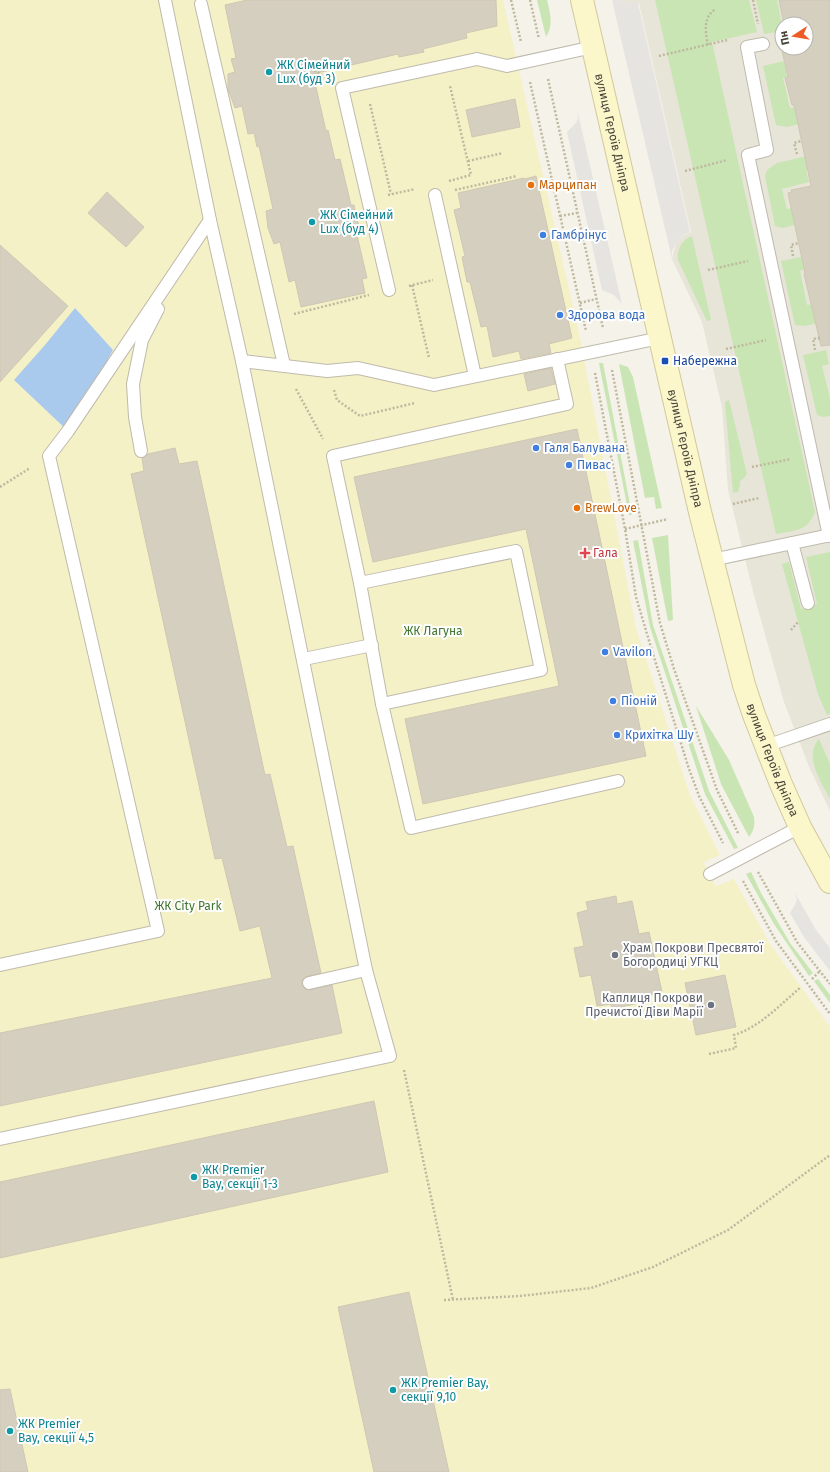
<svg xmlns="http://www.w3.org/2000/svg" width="830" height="1472" viewBox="0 0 830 1472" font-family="'Fira Sans',sans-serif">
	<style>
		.residential { fill: #e7e4d8; fill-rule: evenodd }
		.green { fill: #c9e5b4 }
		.sand { fill: #f5f1c7 }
		.parking { fill: #e5e4e0 }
		.water { fill: #a9c9ed }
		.building { fill: #d5cfbf; stroke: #cfc7b3 }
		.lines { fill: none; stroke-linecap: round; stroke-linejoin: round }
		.lane-casing { stroke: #bfbaac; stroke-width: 14 }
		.secondary-casing { stroke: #d1c99b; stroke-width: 24 }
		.path { stroke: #c0b89e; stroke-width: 2.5; stroke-dasharray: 2 2; stroke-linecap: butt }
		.lane { stroke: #fff; stroke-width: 12 }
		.secondary { stroke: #fcf6cb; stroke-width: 22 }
		.culture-dot { fill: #0f9aa8; stroke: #fff; stroke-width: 1.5 }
		.food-dot { fill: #e8710a; stroke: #fff; stroke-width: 1.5 }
		.shop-dot { fill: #3f7fe0; stroke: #fff; stroke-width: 1.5 }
		.transit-dot { fill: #1a4fb4; stroke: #fff; stroke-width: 1.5 }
		.health-dot { fill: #e0444e; stroke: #fff; stroke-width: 1.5 }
		.worship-dot { fill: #6b7280; stroke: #fff; stroke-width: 1.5 }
		.labels { text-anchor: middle; stroke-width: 4; stroke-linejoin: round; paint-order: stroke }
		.culture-label { font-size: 12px; fill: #0d838f; stroke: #fff; text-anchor: start }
		.street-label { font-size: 12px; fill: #474338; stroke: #fff }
		.food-label { font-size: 12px; fill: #c56008; stroke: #fff; text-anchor: start }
		.shop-label { font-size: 12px; fill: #366cbe; stroke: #fff; text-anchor: start }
		.transit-label { font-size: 12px; fill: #164399; stroke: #fff; text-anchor: start }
		.health-label { font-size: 12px; fill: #be3a42; stroke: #fff; text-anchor: start }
		.park-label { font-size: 12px; fill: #40762e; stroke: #fff }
		.worship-label { font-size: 12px; fill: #5b616d; stroke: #fff; text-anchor: start }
	</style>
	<rect width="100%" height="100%" fill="#f4f2e9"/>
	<path class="residential" d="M621,0H830V811L810,769L784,702L754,595L728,490L722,407L702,322L672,259L676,243L683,236L691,232L639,3H628ZM782,24H806V48H782Z"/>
	<g class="green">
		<path d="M537,0H547C550,13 554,25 546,37Z"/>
		<path d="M655,0H749L757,32L712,42L815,512C807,532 795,530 776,534Z"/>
		<polygon points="756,0 777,0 782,25 782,31 764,34"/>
		<polygon points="784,61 787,77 783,78 790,108 796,107 799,124 787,127 776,125 763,66"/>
		<polygon points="807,156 810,170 806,171 809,182 782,189 787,209 794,208 798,224 783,228 775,226 765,176 767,170 777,163"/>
		<path d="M692,236L711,320L707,321L678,260C677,250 681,240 692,236Z"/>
		<polygon points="806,256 808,269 800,271 807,305 818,304 822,322 804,326 795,325 781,261"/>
		<polygon points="826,350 829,364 822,366 830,398 830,416 823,417 817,415 803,355"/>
		<polygon points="599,363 603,363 632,515 629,515"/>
		<polygon points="619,364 628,367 633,377 662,508 656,509 654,497 645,498"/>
		<polygon points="729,400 747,474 743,479 740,481 740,485 738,492 733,493 725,402"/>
		<polygon points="668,535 673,620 668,621 652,538"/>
		<polygon points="638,540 653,625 709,791 738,848 734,849 705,794 650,627 633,541"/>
		<polygon points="830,552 830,714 827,715 818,694 782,564 789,562 801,609 817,604 806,557"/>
		<path d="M696,706L729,760L754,817C755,826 754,830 749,837L721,784Z"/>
		<path d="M819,739L830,764V799C822,783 803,756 819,739Z"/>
		<polygon points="751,872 761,893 790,943 813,973 809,976 774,924 746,874"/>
		<polygon points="818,979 830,995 830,1003 814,981"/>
	</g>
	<polygon class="sand" points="0,0 503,0 579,333 636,628 690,795 720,855 704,862 716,886 734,879 770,944 830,1027 830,1472 0,1472"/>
	<g class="parking">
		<polygon points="612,0 620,0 628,3 638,3 690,232 683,235 676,243 672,251 672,259"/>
		<polygon points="577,109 622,304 614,295 602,290 567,132 576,123 578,118"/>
		<polygon points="795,893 816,930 830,948 830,971 804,937 790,913 795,905 797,899"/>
	</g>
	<polygon class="water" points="75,308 113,350 68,431 14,380 45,345"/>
	<g class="building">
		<polygon points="247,0 496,0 497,26 466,33 467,38 423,49 424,52 399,57 398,54 313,74 326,131 328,130 335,160 340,159 351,205 354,205 356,215 360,230 356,231 367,278 362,279 365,293 301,307 295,280 289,282 280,242 274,244 268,228 266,211 273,209 259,146 257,147 254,133 248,134 242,106 235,108 228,89 228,74 235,72 231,59 236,58 225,5"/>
		<polygon points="779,0 830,0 830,345 821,346 804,274 805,273 788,193 792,192 791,190 811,186 794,105 792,105 785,78 788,77 778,33 782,32 782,48 806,48 806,24 784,24"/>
		<polygon points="515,99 520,127 472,137 466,110"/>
		<polygon points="536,176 572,338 549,344 551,353 521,359 519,351 493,357 487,326 481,327 470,282 467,282 462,257 465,256 454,210 461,208 458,193 524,178 525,179"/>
		<polygon points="107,192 144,227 126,247 88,213"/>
		<polygon points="0,245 68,306 0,382"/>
		<polygon points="551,368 555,384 528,391 524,374"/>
		<polygon points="577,429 646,756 423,804 405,719 559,686 526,529 373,562 354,477"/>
		<polygon points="175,448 179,464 197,461 265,775 270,774 287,847 293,846 321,973 304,977 302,981 302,985 304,988 310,990 332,985 342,1033 0,1106 0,1033 272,978 260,926 240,931 222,858 215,859 131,474 144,471 142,458 145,457 148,454"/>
		<polygon points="616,896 617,904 632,901 639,934 649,932 662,992 638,998 639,1003 612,1009 611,1004 597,1006 591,975 580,977 574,948 584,946 577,913 588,910 586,902"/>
		<polygon points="725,975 736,1027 696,1035 685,983"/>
		<polygon points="374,1101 388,1172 0,1258 0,1182"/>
		<polygon points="409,1292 449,1472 374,1472 338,1307"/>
		<polygon points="10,1389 28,1472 0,1472 0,1390"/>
	</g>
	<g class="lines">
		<g class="lane-casing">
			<g id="lane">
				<polyline points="201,4 284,365"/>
				<polyline points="763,44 747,47 767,150 748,155 829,536"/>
				<polyline points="435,195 475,376"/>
				<polyline points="389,290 342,88 477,59 507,66 593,47"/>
				<polyline points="557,359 567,404 333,456 360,583 516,551 541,670 382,704 411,828 618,781"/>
				<polyline points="242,361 327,371 358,368 434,385 660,338"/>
				<polyline points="141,451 135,417 133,384 142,340 158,309"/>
				<polyline points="792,543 808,603"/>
				<polyline points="712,560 830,535"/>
				<polyline points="360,583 382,704"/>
				<polyline points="304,659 372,645"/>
				<polyline points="766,746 830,724"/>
				<polyline points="710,874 800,827"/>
				<polyline points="0,965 158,931 49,456 68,431 210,220"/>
				<polyline points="309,983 366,970"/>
				<polyline points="0,1139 390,1056 366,970 242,361 210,220 165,0"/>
			</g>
		</g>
		<g class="secondary-casing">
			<g id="secondary">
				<path id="s1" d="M582,0L700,512L744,685L754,715L781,784L800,827L830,882"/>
			</g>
		</g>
		<g class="path">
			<polyline points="511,0 521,42"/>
			<polyline points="530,0 539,39"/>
			<polyline points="753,0 758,24"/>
			<path d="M708,45C705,32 703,16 716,9"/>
			<polyline points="659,56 727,40"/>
			<polyline points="307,71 312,69 325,77"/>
			<polyline points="548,79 603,328"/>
			<polyline points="530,82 586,331"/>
			<polyline points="370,104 391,194"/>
			<polyline points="797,154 794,143 801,141"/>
			<polyline points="468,161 503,153"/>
			<polyline points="685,171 727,160"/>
			<polyline points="449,181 471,175 450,86"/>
			<polyline points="455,190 517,176"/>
			<polyline points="388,195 415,189"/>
			<polyline points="560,216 577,213"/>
			<polyline points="793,256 791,245 799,243"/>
			<polyline points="708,270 748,261"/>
			<polyline points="412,285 429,358"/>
			<polyline points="409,286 433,280"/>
			<polyline points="580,303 596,299"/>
			<polyline points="294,314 369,295"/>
			<polyline points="726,349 766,340"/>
			<polyline points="815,350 813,339 820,338"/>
			<polyline points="612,370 660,623 674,669 717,790 739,835"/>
			<polyline points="595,373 625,529 636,597 653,654 689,769 699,796 723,843"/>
			<polyline points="296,389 323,439"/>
			<polyline points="334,390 337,400 360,416 415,403"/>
			<polyline points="752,467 791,459"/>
			<polyline points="0,487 30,468"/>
			<polyline points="733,504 759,498"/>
			<polyline points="625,529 668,519"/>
			<polyline points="791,630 798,622"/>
			<polyline points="758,872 797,942 830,984"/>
			<polyline points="743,881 776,941 830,1014"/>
			<polyline points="812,979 820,971"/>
			<path d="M709,1054L736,1048L734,1035C760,1027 781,1004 801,987"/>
			<polyline points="404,1070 453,1300"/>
			<polyline points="444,1300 520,1296 591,1288 653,1267 728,1230 830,1155"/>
		</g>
		<use href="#lane" class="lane"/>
		<use href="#secondary" class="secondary"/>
	</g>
	<g class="culture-dot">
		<circle cx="269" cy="72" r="4"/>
		<circle cx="312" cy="222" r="4"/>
		<circle cx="194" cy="1177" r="4"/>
		<circle cx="393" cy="1390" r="4"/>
		<circle cx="10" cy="1431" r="4"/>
	</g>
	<g class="food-dot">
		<circle cx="531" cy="185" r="4"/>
		<circle cx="577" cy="508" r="4"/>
	</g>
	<g class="shop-dot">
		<circle cx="543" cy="235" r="4"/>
		<circle cx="560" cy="315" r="4"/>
		<circle cx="536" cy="448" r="4"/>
		<circle cx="569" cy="465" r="4"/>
		<circle cx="605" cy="652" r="4"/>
		<circle cx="613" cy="701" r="4"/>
		<circle cx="617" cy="735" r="4"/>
	</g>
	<rect class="transit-dot" x="661" y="357" width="8" height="8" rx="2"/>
	<path class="health-dot" d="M583 547h4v4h4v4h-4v4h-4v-4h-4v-4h4z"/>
	<g class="worship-dot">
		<circle cx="615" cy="955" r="4"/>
		<circle cx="711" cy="1005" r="4"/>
	</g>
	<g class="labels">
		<g class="culture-label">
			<text x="277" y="69">ЖК Сімейний<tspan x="277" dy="14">Lux (буд 3)</tspan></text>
			<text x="320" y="219">ЖК Сімейний<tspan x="320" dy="14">Lux (буд 4)</tspan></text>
			<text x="202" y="1174">ЖК Premier<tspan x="202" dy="14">Bay, секції 1-3</tspan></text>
			<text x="401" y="1387">ЖК Premier Bay,<tspan x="401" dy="14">секції 9,10</tspan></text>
			<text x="18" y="1428">ЖК Premier<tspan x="18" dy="14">Bay, секції 4,5</tspan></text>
		</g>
		<g class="street-label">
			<text dy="4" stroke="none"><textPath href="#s1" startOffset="136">вулиця Героїв Дніпра</textPath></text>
			<text dy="4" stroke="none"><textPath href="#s1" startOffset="460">вулиця Героїв Дніпра</textPath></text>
			<text dy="4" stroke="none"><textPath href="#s1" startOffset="784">вулиця Героїв Дніпра</textPath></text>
		</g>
		<g class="food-label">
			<text x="539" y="189">Марципан</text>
			<text x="585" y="512">BrewLove</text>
		</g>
		<g class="shop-label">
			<text x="551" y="239">Гамбрінус</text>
			<text x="568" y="319">Здорова вода</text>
			<text x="544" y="452">Галя Балувана</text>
			<text x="577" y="469">Пивас</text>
			<text x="613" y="656">Vavilon</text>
			<text x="621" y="705">Піоній</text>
			<text x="625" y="739">Крихітка Шу</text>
		</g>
		<g class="transit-label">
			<text x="673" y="365">Набережна</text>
		</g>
		<g class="health-label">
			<text x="593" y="557">Гала</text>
		</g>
		<g class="park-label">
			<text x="433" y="635">ЖК Лагуна</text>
			<text x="188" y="910">ЖК City Park</text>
		</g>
		<g class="worship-label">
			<text x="623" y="952">Храм Покрови Пресвятої<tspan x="623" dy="14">Богородиці УГКЦ</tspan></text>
			<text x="703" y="1002" text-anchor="end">Каплиця Покрови<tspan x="703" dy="14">Пречистої Діви Марії</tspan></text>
		</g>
	</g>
	<g transform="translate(794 36) rotate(258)"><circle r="19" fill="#ffffff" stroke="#b5b4af"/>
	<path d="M0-3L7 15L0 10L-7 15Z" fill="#ee5c26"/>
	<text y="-6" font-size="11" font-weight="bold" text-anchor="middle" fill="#474338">Пн</text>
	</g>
</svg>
